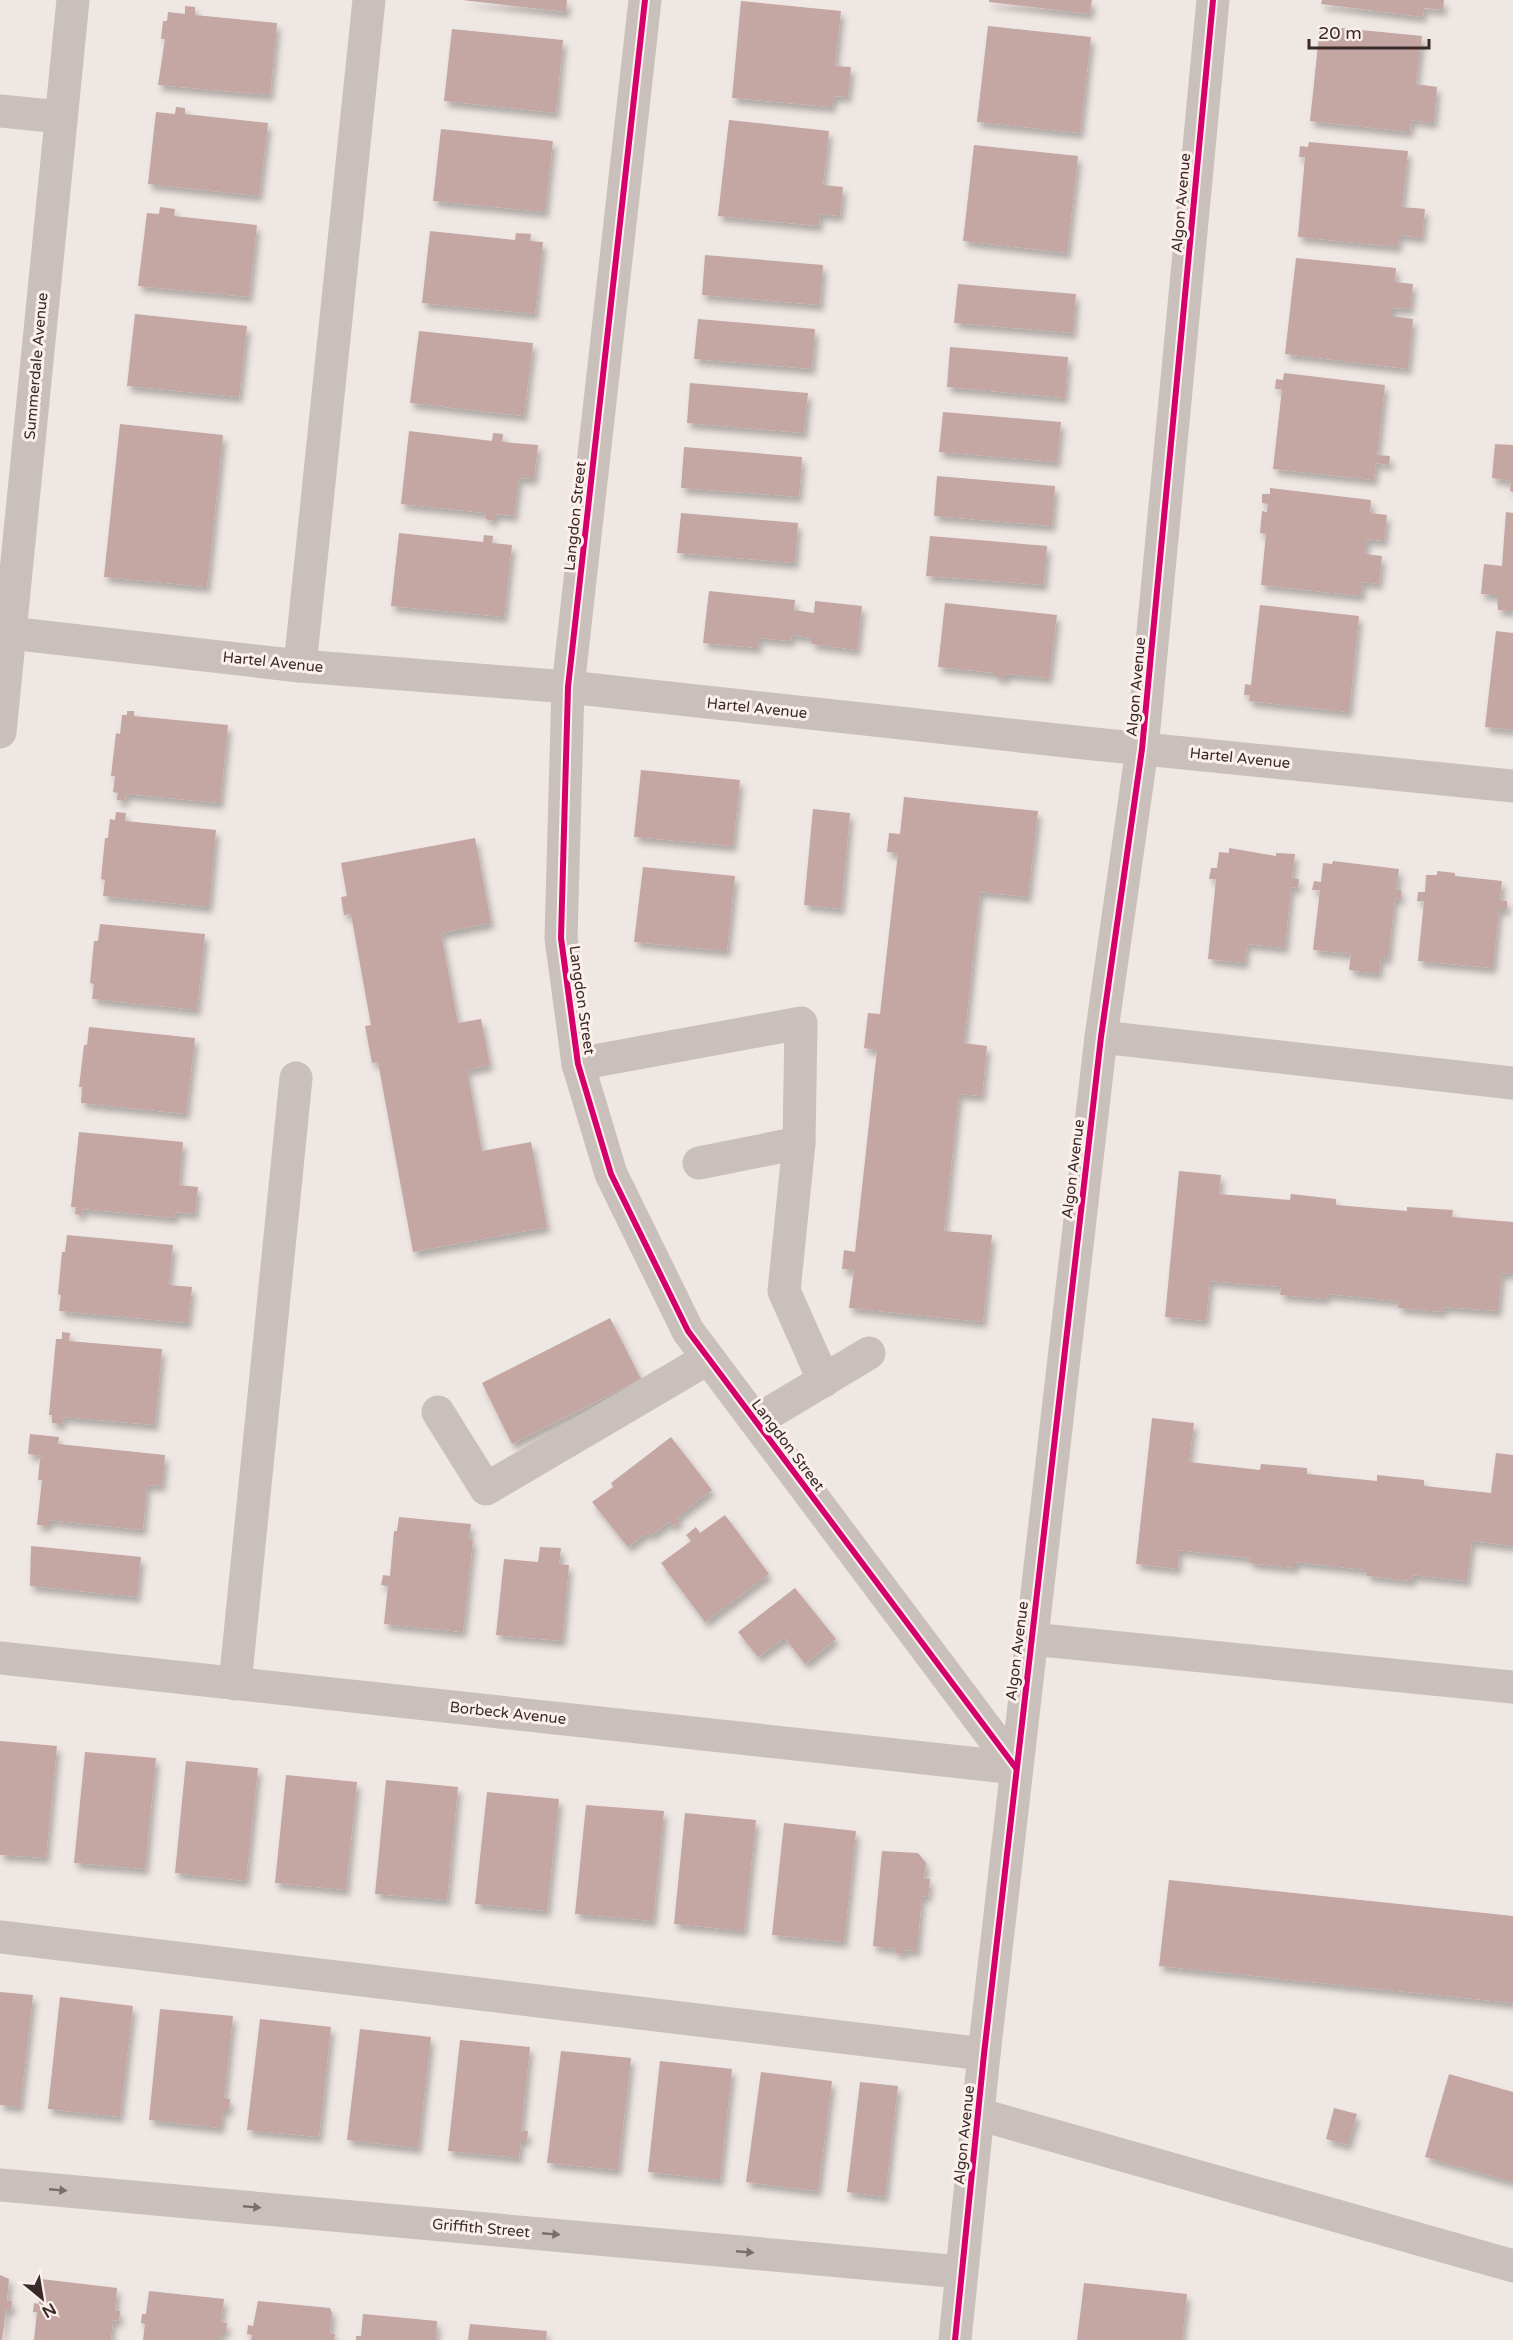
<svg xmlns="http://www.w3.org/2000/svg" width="1513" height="2340" viewBox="0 0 1513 2340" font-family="'Varela Round',sans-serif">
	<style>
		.building { fill: #c4a6a3; filter: url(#shadow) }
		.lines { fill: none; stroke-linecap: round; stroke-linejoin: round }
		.minor { stroke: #c9bfbb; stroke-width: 33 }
		.cycleway-casing { stroke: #fbf0eb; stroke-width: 10 }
		.cycleway { stroke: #d6006c; stroke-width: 6 }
		.oneway { fill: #7a6d6b }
		.labels { text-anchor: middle; stroke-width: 6; stroke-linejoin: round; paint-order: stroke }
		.street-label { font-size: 15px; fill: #3a2a29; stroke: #fbf0eb }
	</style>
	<defs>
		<filter id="shadow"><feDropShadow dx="3.5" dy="6" stdDeviation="3" flood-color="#0004"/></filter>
	</defs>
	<rect width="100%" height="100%" fill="#efe7e3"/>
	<g class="building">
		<polygon points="462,0 567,0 566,12"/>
		<polygon points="989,0 1092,0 1090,14 989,2"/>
		<polygon points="1322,0 1444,0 1443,10 1424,8 1423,17 1321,4"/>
		<polygon points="741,1 841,11 835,66 851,67 848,97 834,96 832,107 732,98"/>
		<polygon points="185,6 195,7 195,15 277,23 270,95 158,85 165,39 161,39 163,21 167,21 168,12 185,14"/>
		<polygon points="988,26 1091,37 1080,133 977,122"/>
		<polygon points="1320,26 1422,36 1416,84 1437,87 1434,123 1411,120 1410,132 1310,121"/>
		<polygon points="452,29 563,40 556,113 444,101"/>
		<polygon points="176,107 185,108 185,114 268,123 259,196 148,184 156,112 175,114"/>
		<polygon points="729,120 829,131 823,185 843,187 840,216 820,214 819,226 718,216"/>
		<polygon points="441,129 553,141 545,212 433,201"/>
		<polygon points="1309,142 1408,151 1402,207 1425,209 1422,238 1399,235 1398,247 1298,237 1305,157 1299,157 1300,146 1308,147"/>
		<polygon points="974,145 1078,156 1067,253 963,241"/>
		<polygon points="160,207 175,209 174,216 257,225 249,297 138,286 147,213 159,214"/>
		<polygon points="430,231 515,240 516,233 531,234 530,241 543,242 535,314 422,303"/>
		<polygon points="705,255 823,265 820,305 702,295"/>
		<polygon points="1296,258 1396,268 1395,282 1413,284 1410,309 1392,308 1392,316 1413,319 1408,369 1285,354"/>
		<polygon points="958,284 1076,294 1073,333 954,323"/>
		<polygon points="135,314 247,326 239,397 127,386"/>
		<polygon points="698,319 815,329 812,369 694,359"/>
		<polygon points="419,331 533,343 524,416 410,403"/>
		<polygon points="950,347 1068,357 1065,398 947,387"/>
		<polygon points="1284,373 1385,385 1377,455 1390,456 1389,465 1376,463 1374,480 1273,469 1282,389 1275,389 1276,379 1283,380"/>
		<polygon points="690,383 808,393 804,433 687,423"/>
		<polygon points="943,412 1061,422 1057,462 939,452"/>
		<polygon points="120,424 223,435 207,587 104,577"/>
		<polygon points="409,431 492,441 493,433 503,434 502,442 538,445 534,479 519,478 514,516 495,514 495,521 485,519 486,513 401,504"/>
		<polygon points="1495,444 1513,445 1513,492 1510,491 1511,481 1492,478"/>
		<polygon points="684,447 802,457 799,497 681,488"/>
		<polygon points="937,476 1055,486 1052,526 934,516"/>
		<polygon points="1270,488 1371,500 1370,513 1387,515 1384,541 1367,539 1365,554 1382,556 1379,584 1363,582 1361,596 1261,585 1266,534 1260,533 1262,511 1267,512 1268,504 1262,503 1262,494 1270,494"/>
		<polygon points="1506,512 1513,513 1513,611 1498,610 1497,595 1481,594 1484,564 1502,566"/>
		<polygon points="681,513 798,523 795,563 677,553"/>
		<polygon points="399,533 483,542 484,535 493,536 492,543 512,545 504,617 391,606"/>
		<polygon points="930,536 1047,546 1044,585 926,576"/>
		<polygon points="709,591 795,600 794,610 814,613 815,601 862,606 857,650 812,644 812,638 792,635 791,641 759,638 758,648 703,643"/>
		<polygon points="945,603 1057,615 1049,678 1006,674 1006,679 995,677 995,673 938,667"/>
		<polygon points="1260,605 1359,616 1349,712 1249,701 1250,695 1244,695 1245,684 1251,685"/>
		<polygon points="1496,631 1513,633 1513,730 1485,727"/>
		<polygon points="127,711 134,711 134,716 228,725 220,803 126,794 125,801 117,800 118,793 113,792 115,776 111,776 116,733 120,734 122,715 127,715"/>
		<polygon points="641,770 740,780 733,846 634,837"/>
		<polygon points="904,797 1038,811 1028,897 980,892 964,1043 987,1046 982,1096 959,1094 944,1231 992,1235 983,1322 849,1308 854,1270 842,1269 844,1250 855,1252 877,1050 864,1048 868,1013 880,1014 898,853 887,852 889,833 900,834"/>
		<polygon points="813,809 850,813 841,909 804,905"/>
		<polygon points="116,812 126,813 125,821 216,830 209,907 103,896 105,880 101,879 105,838 108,838 110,819 115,820"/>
		<polygon points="475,838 491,923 441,933 458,1023 481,1019 490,1065 467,1070 482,1151 531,1142 547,1227 413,1252 378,1062 372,1063 365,1026 371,1025 351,914 344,915 341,897 347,896 341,863"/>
		<polygon points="1229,848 1276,856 1276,853 1295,854 1292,878 1299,879 1298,888 1291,887 1285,948 1247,944 1245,963 1208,959 1216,879 1209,879 1211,868 1217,868 1219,852 1229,853"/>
		<polygon points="1333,861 1399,869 1396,890 1401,890 1401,899 1395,898 1388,959 1381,957 1379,974 1349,970 1351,954 1313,950 1320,890 1312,890 1314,881 1321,882 1323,863 1332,864"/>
		<polygon points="643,867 735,876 727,951 634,942"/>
		<polygon points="1437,871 1455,873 1455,876 1502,881 1500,900 1507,901 1507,909 1499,909 1493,968 1418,961 1424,901 1417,901 1418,892 1425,892 1426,875 1437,875"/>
		<polygon points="100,924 205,934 197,1010 92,999 94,984 90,983 94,941 98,941"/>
		<polygon points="89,1027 195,1038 186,1114 81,1103 82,1087 79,1087 84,1045 87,1045"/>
		<polygon points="79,1132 183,1142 179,1185 198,1187 195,1214 176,1212 175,1218 83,1209 82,1215 75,1214 76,1207 71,1207"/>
		<polygon points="1179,1171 1221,1175 1219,1194 1290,1200 1291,1194 1336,1199 1336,1205 1407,1211 1407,1207 1453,1210 1452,1217 1513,1222 1513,1274 1502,1273 1498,1311 1444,1307 1443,1312 1398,1308 1399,1301 1327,1294 1326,1299 1280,1295 1281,1287 1210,1281 1206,1321 1165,1317"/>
		<polygon points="67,1235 173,1245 169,1285 192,1287 188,1323 59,1311 61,1295 58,1294 62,1252 65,1252"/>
		<polygon points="610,1318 641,1379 512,1444 482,1383"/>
		<polygon points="62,1332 70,1333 69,1341 162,1349 155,1425 63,1417 62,1424 52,1423 52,1415 49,1415 56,1339 62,1339"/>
		<polygon points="1152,1418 1194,1423 1189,1462 1260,1470 1261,1464 1307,1468 1307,1474 1377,1481 1377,1475 1424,1480 1424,1486 1491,1493 1496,1453 1513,1455 1513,1546 1472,1541 1467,1581 1413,1575 1412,1581 1367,1576 1367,1570 1295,1562 1295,1568 1249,1563 1250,1558 1179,1550 1178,1569 1136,1564"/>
		<polygon points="30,1434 59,1437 58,1444 165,1455 162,1486 147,1485 143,1530 49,1520 49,1526 37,1525 42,1480 38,1480 40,1459 44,1456 28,1454"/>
		<polygon points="671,1437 712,1490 677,1517 680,1521 673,1526 669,1522 650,1536 648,1532 628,1547 592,1502 613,1487 611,1483"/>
		<polygon points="725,1515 769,1574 705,1622 661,1563 691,1541 686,1535 696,1527 700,1533"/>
		<polygon points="399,1517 471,1524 469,1539 473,1540 463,1632 384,1624 388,1586 381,1585 383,1575 390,1576 394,1531 397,1531"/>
		<polygon points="31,1546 141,1557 137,1597 30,1586"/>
		<polygon points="540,1547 561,1548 559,1564 569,1565 562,1641 496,1635 504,1559 538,1562"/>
		<polygon points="795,1588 836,1639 805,1664 785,1638 758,1657 738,1632"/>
		<polygon points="0,1741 57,1746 46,1858 0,1855"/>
		<polygon points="85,1752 156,1758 145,1869 74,1863"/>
		<polygon points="186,1761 258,1768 246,1881 175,1873"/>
		<polygon points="286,1775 357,1782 346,1890 275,1883"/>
		<polygon points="386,1780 458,1787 447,1900 375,1894"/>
		<polygon points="487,1792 559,1799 547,1911 475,1904"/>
		<polygon points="586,1805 664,1811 653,1921 575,1914"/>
		<polygon points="685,1813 756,1820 744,1931 674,1924"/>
		<polygon points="784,1823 856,1831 844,1942 772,1935"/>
		<polygon points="882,1851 918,1853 926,1863 924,1879 930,1879 928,1897 922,1896 917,1951 904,1950 904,1954 895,1953 896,1949 873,1946"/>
		<polygon points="1169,1880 1513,1916 1513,2003 1159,1966"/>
		<polygon points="0,1992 33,1995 20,2107 0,2105"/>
		<polygon points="60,1997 133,2006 120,2117 48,2109"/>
		<polygon points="160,2009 233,2016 224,2098 230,2099 229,2110 223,2110 221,2128 149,2120"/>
		<polygon points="260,2019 331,2027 319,2137 247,2130"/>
		<polygon points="360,2029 431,2037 418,2148 347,2140"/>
		<polygon points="460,2040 530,2047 521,2131 528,2131 527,2140 521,2140 519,2158 448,2151"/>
		<polygon points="561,2051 631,2058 618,2170 547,2163"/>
		<polygon points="660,2061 732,2069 720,2180 648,2172"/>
		<polygon points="761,2072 832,2081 818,2191 746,2182"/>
		<polygon points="1449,2074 1513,2092 1513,2182 1425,2157"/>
		<polygon points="860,2082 898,2086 885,2197 847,2192"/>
		<polygon points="1334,2108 1357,2114 1348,2145 1326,2139"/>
		<polygon points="0,2275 9,2279 7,2300 12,2301 11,2310 6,2310 2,2340 0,2340"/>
		<polygon points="41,2279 117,2288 115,2311 120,2311 119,2321 113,2320 111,2340 34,2340 37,2312 33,2312 34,2303 39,2304"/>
		<polygon points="1084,2283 1187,2294 1182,2340 1077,2340"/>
		<polygon points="149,2291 224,2299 221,2322 227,2323 226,2332 221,2332 220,2340 143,2340 145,2324 141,2323 142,2314 146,2314"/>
		<polygon points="258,2301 330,2308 332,2313 330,2333 335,2334 334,2340 251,2340 252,2335 247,2334 248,2325 253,2326"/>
		<polygon points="363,2314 437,2321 436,2340 356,2340 356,2336 361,2336"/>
		<polygon points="470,2324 547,2331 546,2340 468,2340"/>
	</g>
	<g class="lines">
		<g class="minor">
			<polyline points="645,0 568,687 561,938 578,1064 611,1174 688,1331 1016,1768"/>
			<polyline points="0,111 60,117"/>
			<polyline points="0,632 300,666 568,687 1094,744 1513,786"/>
			<polyline points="300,666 369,0"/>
			<polyline points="0,732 73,0"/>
			<polyline points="1101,1037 1513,1083"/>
			<polyline points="578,1064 801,1023 799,1143 784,1291 824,1381"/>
			<polyline points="699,1163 799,1143"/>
			<polyline points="438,1412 486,1489 707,1359"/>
			<polyline points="756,1421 869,1353"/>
			<polyline points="1031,1639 1513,1687"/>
			<polyline points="0,1658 1016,1768"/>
			<polyline points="235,1684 296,1078"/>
			<polyline points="0,1937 984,2054"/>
			<polyline points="978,2114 1513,2266"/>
			<polyline points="0,2185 961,2272"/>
			<polyline points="955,2340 984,2054 1101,1037 1142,749 1213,0"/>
		</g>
		<g class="cycleway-casing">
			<g id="cycleway">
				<polyline points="645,0 568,687 561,938 578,1064 611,1174 688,1331 1016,1768"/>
				<polyline points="955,2340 984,2054 1101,1037 1142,749 1213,0"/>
			</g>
		</g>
		<use href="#cycleway" class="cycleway"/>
	</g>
	<defs><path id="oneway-solid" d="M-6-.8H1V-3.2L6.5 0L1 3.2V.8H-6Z" transform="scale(1.5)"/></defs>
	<g class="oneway">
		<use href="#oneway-solid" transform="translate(58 2190) rotate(5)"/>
		<use href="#oneway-solid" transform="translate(252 2207) rotate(5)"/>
		<use href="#oneway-solid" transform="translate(551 2234) rotate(5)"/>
		<use href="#oneway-solid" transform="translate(745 2252) rotate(5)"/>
	</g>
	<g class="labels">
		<g class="street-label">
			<text transform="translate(1181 203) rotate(-85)" y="5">Algon Avenue</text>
			<text transform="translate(36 366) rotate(-85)" y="5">Summerdale Avenue</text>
			<text transform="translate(575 516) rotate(-84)" y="5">Langdon Street</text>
			<text transform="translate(273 662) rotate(6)" y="5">Hartel Avenue</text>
			<text transform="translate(1136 687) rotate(-85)" y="5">Algon Avenue</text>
			<text transform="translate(757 708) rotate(6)" y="5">Hartel Avenue</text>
			<text transform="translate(1240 758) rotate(6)" y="5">Hartel Avenue</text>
			<text transform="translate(582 1000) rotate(82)" y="5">Langdon Street</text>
			<text transform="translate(1073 1169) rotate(-83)" y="5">Algon Avenue</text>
			<text transform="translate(788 1445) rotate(53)" y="5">Langdon Street</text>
			<text transform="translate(1017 1651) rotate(-83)" y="5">Algon Avenue</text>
			<text transform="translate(508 1713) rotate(6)" y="5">Borbeck Avenue</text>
			<text transform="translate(964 2135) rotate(-84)" y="5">Algon Avenue</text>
			<text transform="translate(481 2228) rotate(5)" y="5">Griffith Street</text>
		</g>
	</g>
	<g transform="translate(42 2298) rotate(150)" stroke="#fbf0eb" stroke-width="4.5" paint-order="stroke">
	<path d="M0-4.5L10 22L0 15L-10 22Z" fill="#3a2a29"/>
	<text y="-9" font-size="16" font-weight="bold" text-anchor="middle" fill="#3a2a29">N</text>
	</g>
	<path d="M1309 39v9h120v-9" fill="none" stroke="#3a2a29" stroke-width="3"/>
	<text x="1318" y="39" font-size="18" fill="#3a2a29" stroke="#fbf0eb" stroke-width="4.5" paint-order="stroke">20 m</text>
</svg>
